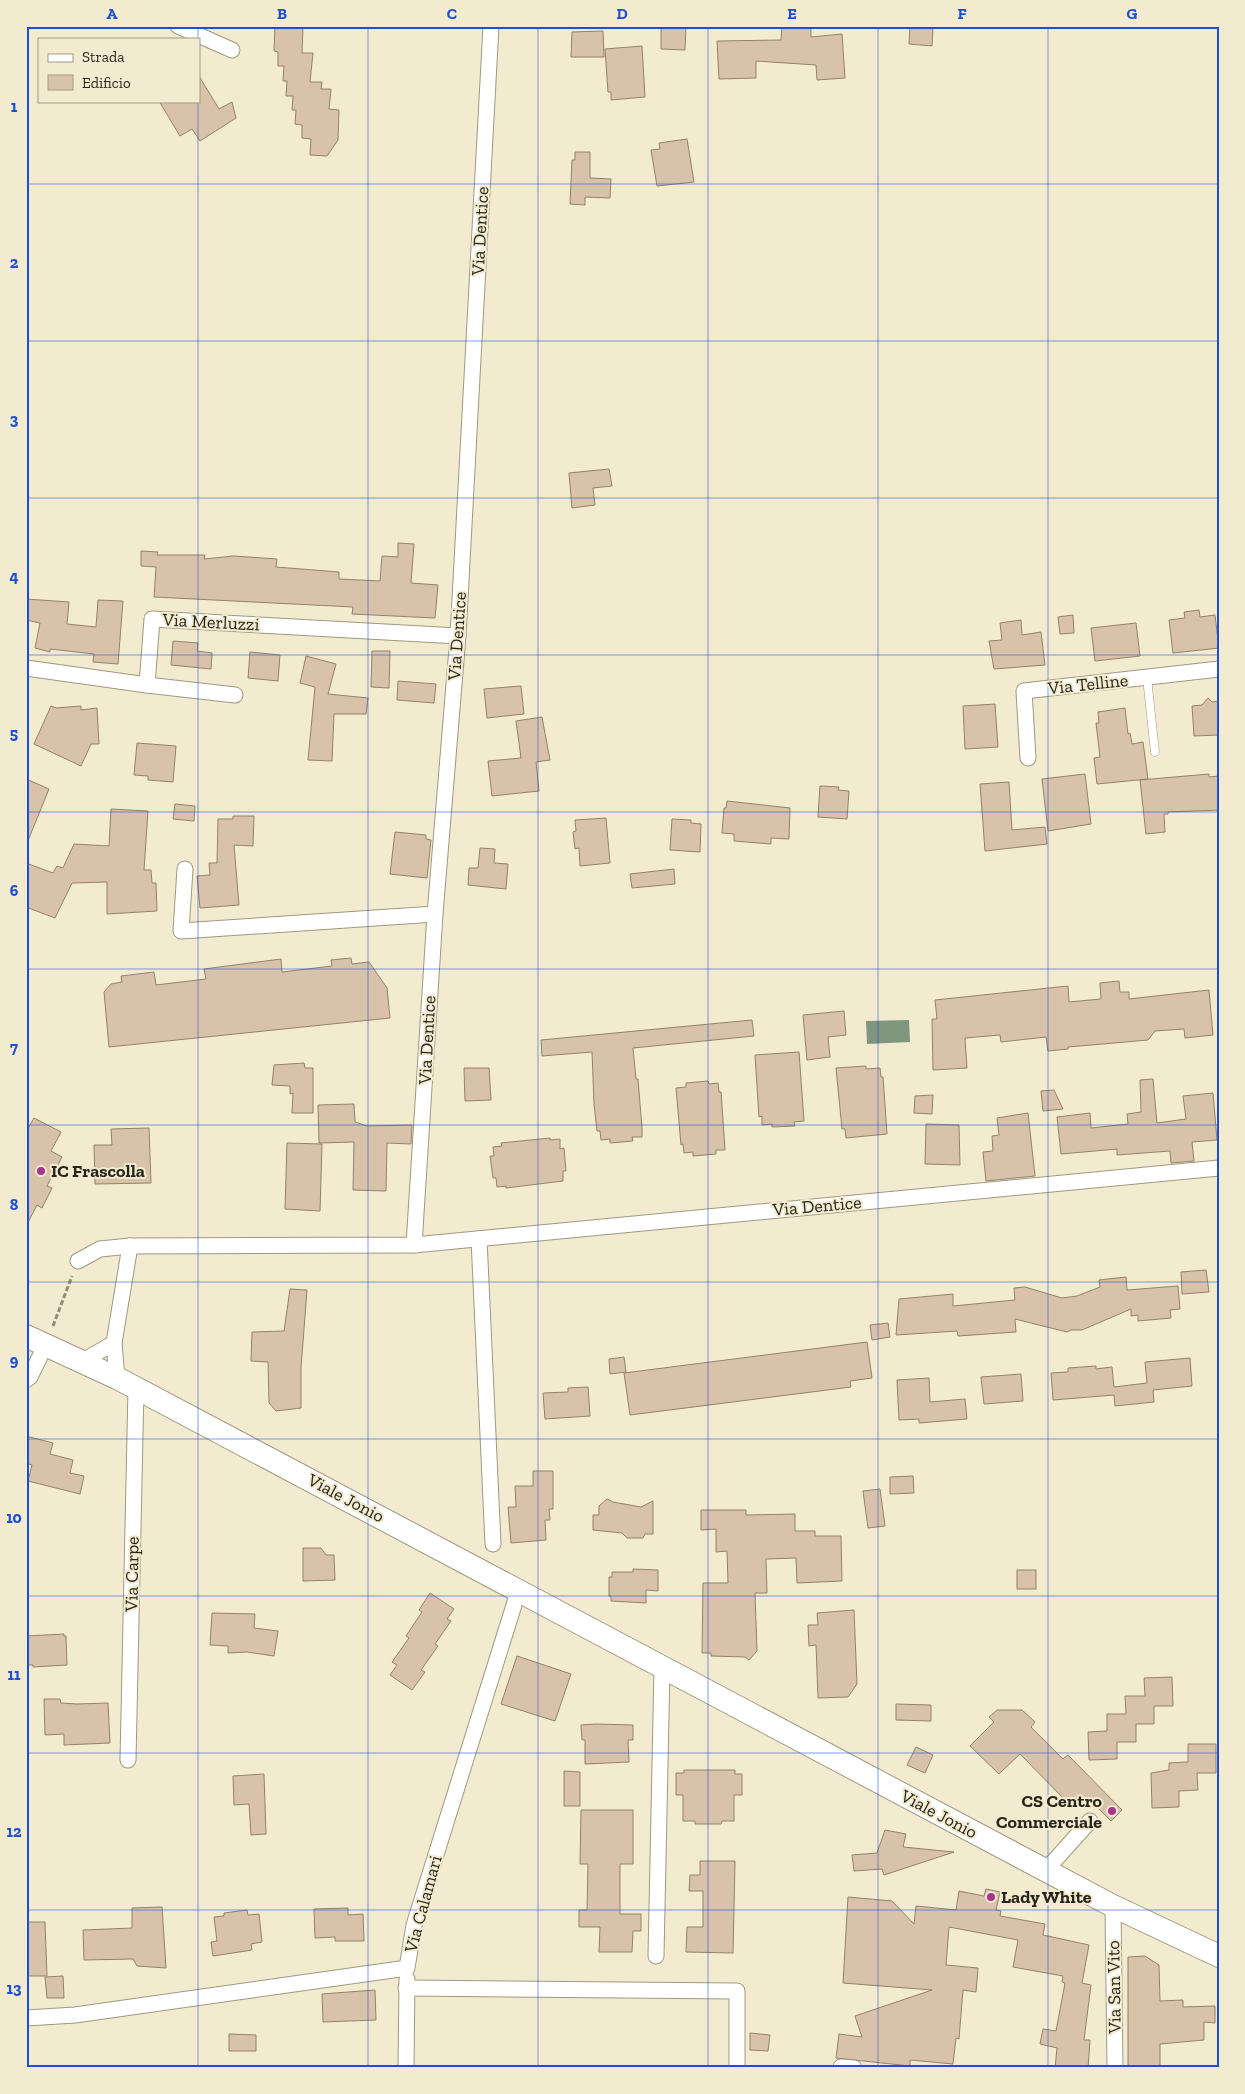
<svg xmlns="http://www.w3.org/2000/svg" width="1245" height="2094" viewBox="0 0 1245 2094" font-family="'Zilla Slab',serif">
	<style>
		.water { fill: #81967f }
		.building { fill: #d8c3aa; stroke: #93816d }
		.lines { fill: none; stroke-linecap: round; stroke-linejoin: round }
		.lane-casing { stroke: #9f9980; stroke-width: 9 }
		.street-casing { stroke: #9f9980; stroke-width: 17 }
		.secondary-casing { stroke: #9f9980; stroke-width: 24 }
		.path { stroke: #918c7a; stroke-width: 3; stroke-dasharray: 5 2.5; stroke-linecap: butt }
		.lane { stroke: #fff; stroke-width: 8 }
		.street { stroke: #fff; stroke-width: 15 }
		.secondary { stroke: #fff; stroke-width: 22 }
		.grid { fill: none; stroke: #1d4ed8; stroke-width: 1; stroke-opacity: 0.55 }
		.poi-dot { fill: #a8348d; stroke: #f2ebd0; stroke-width: 2 }
		.labels { text-anchor: middle; stroke-width: 4; stroke-linejoin: round; paint-order: stroke }
		.street-label { font-size: 18px; fill: #27251b; stroke: #f2ebd0 }
		.poi-label { font-size: 18px; font-weight: bold; fill: #27251b; stroke: #f2ebd0; text-anchor: start }
		.neatline { fill: none; stroke: #1d4ed8; stroke-width: 2 }
		.grid-label { font-size: 16px; text-anchor: middle; font-weight: bold; fill: #1d4ed8 }
	</style>
	<rect width="100%" height="100%" fill="#f2ebd0"/>
	<polygon class="water" points="909,1020 910,1042 867,1044 866,1021"/>
	<g class="building">
		<polygon points="275,26 303,26 302,53 313,53 310,82 322,82 321,89 331,89 329,109 339,110 338,140 327,156 310,155 311,139 302,138 302,125 295,124 296,110 292,110 293,96 286,96 287,81 283,81 284,66 278,66 278,52 274,51"/>
		<polygon points="661,26 686,26 685,50 661,49"/>
		<polygon points="782,26 811,26 811,37 842,34 845,78 817,80 816,65 756,61 756,78 719,79 717,41 781,40"/>
		<polygon points="910,26 933,27 932,46 909,44"/>
		<polygon points="603,31 604,57 571,57 572,32"/>
		<polygon points="642,46 645,97 611,100 611,92 608,92 605,49"/>
		<polygon points="199,76 219,109 232,102 236,118 200,141 192,129 180,136 159,101 199,101"/>
		<polygon points="687,139 694,182 657,186 651,150 660,149 659,143"/>
		<polygon points="575,152 590,152 590,178 611,179 610,198 585,197 585,205 570,204 572,160 575,160"/>
		<polygon points="609,469 612,486 593,488 595,505 572,508 569,473"/>
		<polygon points="398,543 414,544 411,583 438,585 435,618 352,614 353,607 154,597 156,567 141,566 141,551 158,552 157,555 205,555 204,559 234,556 277,559 276,567 339,572 339,579 380,581 382,556 398,557"/>
		<polygon points="26,599 69,602 67,624 96,627 98,600 123,601 118,664 93,662 94,654 50,649 50,652 35,648 40,623 26,620"/>
		<polygon points="1199,610 1200,617 1215,615 1219,648 1173,653 1169,620 1185,618 1184,612"/>
		<polygon points="1073,615 1074,633 1060,634 1058,617"/>
		<polygon points="1021,620 1022,635 1041,632 1045,665 994,669 989,641 1002,640 1000,623"/>
		<polygon points="1136,623 1140,656 1095,661 1091,628"/>
		<polygon points="173,641 198,643 197,651 212,653 211,669 171,665"/>
		<polygon points="372,651 390,651 389,688 371,687"/>
		<polygon points="250,652 280,655 278,681 248,678"/>
		<polygon points="306,656 336,664 328,694 368,698 366,714 334,714 332,761 308,760 315,687 300,683"/>
		<polygon points="398,681 436,684 434,703 397,700"/>
		<polygon points="521,686 524,714 487,718 484,689"/>
		<polygon points="1208,698 1212,702 1219,701 1219,735 1194,736 1192,706 1202,705"/>
		<polygon points="995,704 998,747 965,749 963,706"/>
		<polygon points="51,706 56,708 81,706 81,710 97,708 99,744 91,744 81,766 34,744"/>
		<polygon points="1125,708 1128,734 1130,733 1132,744 1143,742 1148,779 1097,784 1094,758 1100,757 1096,723 1099,723 1098,712"/>
		<polygon points="542,717 550,760 536,762 539,791 492,796 488,761 521,758 516,721"/>
		<polygon points="137,743 176,746 173,782 148,780 148,776 134,775"/>
		<polygon points="1085,774 1091,824 1048,831 1042,779"/>
		<polygon points="1209,774 1209,777 1219,776 1219,810 1168,812 1168,814 1164,814 1165,832 1146,834 1140,780"/>
		<polygon points="26,779 49,789 27,843 26,843"/>
		<polygon points="1009,782 1012,830 1045,827 1047,844 985,851 980,784"/>
		<polygon points="820,786 839,787 838,790 849,791 847,819 818,817"/>
		<polygon points="727,801 790,808 789,839 771,838 771,844 734,841 734,834 722,833 724,808 726,808"/>
		<polygon points="175,804 195,806 194,821 173,819"/>
		<polygon points="111,809 148,811 144,870 151,870 152,883 156,883 157,911 107,914 107,882 72,883 55,918 26,907 26,863 53,873 57,866 63,868 74,844 109,846"/>
		<polygon points="233,816 254,816 253,846 234,845 239,905 200,908 197,876 210,875 209,863 217,863 218,819 233,819"/>
		<polygon points="606,818 610,863 580,866 579,848 575,849 573,832 576,831 575,820"/>
		<polygon points="672,819 691,820 691,823 701,824 700,852 670,850"/>
		<polygon points="395,832 426,835 426,839 431,840 427,878 390,874"/>
		<polygon points="480,848 495,849 494,863 508,864 506,889 468,885 469,868 478,868"/>
		<polygon points="674,869 675,884 632,888 630,874"/>
		<polygon points="351,958 352,964 369,962 387,988 390,1018 109,1047 104,992 111,984 122,982 121,976 154,972 156,985 206,979 204,969 281,959 282,972 332,966 331,960"/>
		<polygon points="1119,981 1120,992 1129,992 1129,999 1209,990 1213,1035 1185,1038 1184,1029 1155,1031 1148,1040 1068,1047 1068,1049 1048,1051 1046,1037 1001,1042 1000,1035 965,1038 967,1068 933,1070 932,1019 937,1019 935,1000 1068,986 1069,1002 1101,999 1100,983"/>
		<polygon points="844,1011 846,1035 828,1037 830,1057 807,1060 803,1015"/>
		<polygon points="752,1020 754,1036 633,1048 636,1079 638,1079 642,1128 642,1137 632,1137 633,1141 610,1143 610,1139 601,1140 600,1131 597,1131 594,1104 592,1052 542,1056 541,1040"/>
		<polygon points="799,1052 804,1121 794,1122 795,1126 772,1127 772,1124 762,1125 762,1116 759,1117 755,1055"/>
		<polygon points="304,1063 305,1068 313,1068 313,1113 292,1113 293,1093 290,1094 290,1086 272,1085 274,1065"/>
		<polygon points="866,1066 866,1069 880,1068 881,1077 883,1077 887,1134 846,1138 845,1129 842,1129 836,1068"/>
		<polygon points="464,1068 489,1068 491,1100 465,1101"/>
		<polygon points="1153,1079 1157,1123 1186,1119 1183,1096 1213,1093 1217,1140 1192,1142 1194,1161 1171,1163 1170,1151 1117,1155 1117,1149 1061,1154 1057,1117 1090,1113 1091,1128 1128,1124 1127,1114 1141,1112 1140,1080"/>
		<polygon points="708,1081 709,1084 718,1083 719,1092 721,1092 725,1150 716,1150 716,1154 693,1156 693,1152 684,1153 683,1144 681,1145 676,1088 686,1087 686,1083"/>
		<polygon points="1054,1090 1063,1109 1043,1111 1041,1091"/>
		<polygon points="933,1095 932,1114 914,1113 915,1096"/>
		<polygon points="354,1104 355,1122 367,1126 412,1125 411,1144 387,1143 386,1191 353,1190 354,1142 319,1143 318,1105"/>
		<polygon points="1028,1113 1035,1176 986,1181 983,1152 993,1151 992,1136 999,1135 997,1118"/>
		<polygon points="34,1118 61,1132 51,1151 62,1157 47,1186 52,1188 42,1208 37,1205 26,1226 26,1132"/>
		<polygon points="926,1124 959,1125 960,1165 925,1164"/>
		<polygon points="149,1128 151,1183 95,1184 94,1145 112,1145 111,1129"/>
		<polygon points="550,1138 550,1140 560,1139 560,1149 564,1148 566,1171 563,1171 563,1181 506,1188 506,1186 497,1187 496,1178 493,1178 490,1156 494,1156 493,1147 502,1146 501,1143"/>
		<polygon points="287,1143 322,1144 320,1211 285,1209"/>
		<polygon points="1206,1270 1209,1292 1182,1294 1181,1272"/>
		<polygon points="1126,1277 1127,1290 1178,1286 1180,1309 1170,1310 1171,1318 1138,1321 1138,1315 1131,1316 1131,1309 1082,1330 1071,1330 1067,1332 1015,1319 1016,1332 958,1336 957,1331 896,1335 899,1299 953,1294 953,1306 1015,1300 1014,1288 1025,1287 1062,1298 1077,1296 1100,1287 1099,1280"/>
		<polygon points="290,1289 307,1290 301,1368 301,1408 276,1411 269,1403 268,1362 251,1361 252,1332 284,1331"/>
		<polygon points="888,1323 890,1337 872,1340 870,1325"/>
		<polygon points="867,1342 872,1378 850,1381 851,1387 630,1415 624,1373"/>
		<polygon points="624,1357 626,1372 610,1374 609,1359"/>
		<polygon points="1190,1358 1192,1386 1153,1390 1154,1402 1115,1406 1114,1395 1053,1400 1051,1373 1068,1372 1068,1368 1096,1366 1096,1369 1112,1367 1114,1387 1147,1383 1145,1362"/>
		<polygon points="1021,1374 1023,1401 984,1404 981,1377"/>
		<polygon points="929,1378 930,1402 965,1399 967,1419 919,1423 919,1419 899,1420 897,1380"/>
		<polygon points="588,1387 590,1416 545,1419 543,1393 568,1392 568,1388"/>
		<polygon points="26,1436 53,1443 50,1454 73,1460 70,1473 84,1476 80,1494 28,1481 32,1465 26,1463"/>
		<polygon points="533,1471 553,1471 553,1509 549,1509 550,1520 545,1520 546,1540 511,1543 508,1507 516,1507 515,1486 533,1486"/>
		<polygon points="913,1476 914,1493 890,1494 890,1477"/>
		<polygon points="880,1489 885,1526 868,1528 863,1491"/>
		<polygon points="607,1499 613,1502 641,1507 653,1501 653,1534 645,1534 643,1538 627,1538 622,1533 593,1530 593,1515 599,1515 599,1506"/>
		<polygon points="701,1510 746,1510 746,1515 795,1514 795,1531 815,1531 815,1536 841,1536 842,1581 797,1583 796,1558 766,1559 767,1593 755,1593 757,1651 749,1660 745,1657 711,1656 711,1653 702,1653 703,1583 728,1583 727,1551 716,1552 716,1529 701,1530"/>
		<polygon points="303,1548 321,1548 326,1555 334,1555 335,1580 303,1581"/>
		<polygon points="633,1569 658,1570 658,1591 646,1590 646,1603 611,1601 611,1596 609,1596 609,1577 612,1577 612,1572 633,1572"/>
		<rect x="1017" y="1570" width="19" height="19"/>
		<polygon points="430,1593 454,1609 447,1619 451,1621 435,1644 438,1646 421,1670 425,1672 412,1690 390,1675 397,1665 392,1662 409,1638 406,1636 422,1612 419,1610"/>
		<polygon points="854,1610 857,1684 848,1697 818,1698 816,1645 809,1646 808,1625 818,1625 817,1613"/>
		<polygon points="212,1613 255,1614 254,1628 278,1631 274,1656 247,1652 228,1653 228,1646 210,1645"/>
		<polygon points="64,1634 64,1636 66,1636 67,1665 33,1667 33,1665 26,1665 26,1636"/>
		<polygon points="517,1656 571,1674 555,1721 501,1704"/>
		<polygon points="1172,1677 1173,1706 1154,1706 1154,1724 1136,1724 1136,1742 1117,1742 1117,1759 1089,1760 1088,1732 1107,1731 1107,1714 1126,1714 1125,1696 1145,1696 1144,1678"/>
		<polygon points="44,1699 60,1699 61,1703 77,1704 108,1703 110,1743 64,1745 64,1734 45,1735"/>
		<polygon points="896,1704 931,1705 931,1721 896,1720"/>
		<polygon points="997,1710 1022,1710 1035,1722 1031,1727 1063,1759 1068,1755 1122,1810 1111,1821 1093,1803 1087,1809 1082,1805 1070,1805 1020,1754 999,1774 970,1746 994,1722 989,1717"/>
		<polygon points="596,1724 633,1725 633,1740 628,1740 629,1762 585,1764 585,1740 582,1740 581,1725"/>
		<polygon points="1188,1744 1216,1744 1216,1773 1197,1773 1198,1790 1179,1791 1179,1807 1152,1808 1151,1773 1169,1770 1169,1763 1188,1762"/>
		<polygon points="916,1747 933,1755 925,1773 907,1765"/>
		<polygon points="684,1770 735,1770 735,1774 742,1774 742,1795 734,1795 734,1821 722,1821 721,1824 695,1824 695,1821 683,1821 683,1795 676,1795 676,1773 684,1773"/>
		<polygon points="564,1771 580,1772 580,1806 564,1806"/>
		<polygon points="264,1774 266,1834 251,1835 249,1804 234,1805 233,1776"/>
		<polygon points="581,1810 633,1810 633,1864 620,1864 620,1914 641,1914 641,1931 633,1931 632,1952 599,1952 600,1927 579,1927 579,1910 587,1910 588,1864 580,1864"/>
		<polygon points="885,1830 906,1834 903,1847 954,1852 884,1875 882,1869 854,1871 852,1855 877,1853"/>
		<polygon points="700,1861 735,1861 733,1953 686,1952 687,1927 703,1927 703,1891 689,1891 690,1875 700,1875"/>
		<polygon points="986,1889 1000,1892 996,1910 1001,1911 1000,1916 1045,1924 1043,1935 1089,1945 1082,1983 1091,1985 1084,2040 1090,2040 1088,2068 1055,2068 1057,2048 1040,2044 1043,2029 1056,2031 1065,1983 1062,1982 1063,1976 1013,1967 1018,1940 949,1927 946,1965 978,1968 976,1992 963,1990 959,2039 956,2038 953,2064 910,2060 910,2066 836,2058 839,2034 862,2037 855,2016 932,1990 843,1983 848,1897 892,1901 914,1924 916,1906 956,1910 959,1891 984,1896"/>
		<polygon points="162,1907 166,1968 137,1966 133,1959 84,1960 83,1930 132,1928 132,1908"/>
		<polygon points="348,1908 348,1915 363,1914 364,1941 335,1941 335,1937 315,1938 314,1909"/>
		<polygon points="247,1910 248,1915 259,1914 262,1942 251,1944 252,1950 213,1956 211,1942 217,1941 214,1917 224,1916 224,1913"/>
		<polygon points="26,1922 45,1922 47,1976 26,1976"/>
		<polygon points="1145,1956 1159,1965 1160,2001 1183,2000 1183,2007 1215,2006 1215,2023 1204,2022 1204,2040 1160,2044 1160,2068 1128,2068 1128,1957"/>
		<polygon points="63,1976 64,1998 47,1998 45,1977"/>
		<polygon points="375,1990 376,2020 323,2022 322,1994"/>
		<polygon points="750,2033 770,2035 768,2051 750,2050"/>
		<polygon points="229,2034 256,2035 256,2051 229,2051"/>
	</g>
	<g class="lines">
		<g class="lane-casing">
			<polyline id="lane" points="1147,678 1155,752"/>
		</g>
		<g class="street-casing">
			<g id="street">
				<polyline points="178,26 232,50"/>
				<polyline points="26,668 147,685 152,619 458,636"/>
				<polyline points="147,685 235,695"/>
				<polyline points="1028,758 1024,691 1219,669"/>
				<polyline points="185,869 181,931 435,914"/>
				<polyline points="479,1239 493,1544"/>
				<polyline points="414,1245 435,914 458,636 491,26"/>
				<polyline points="78,1261 100,1249 130,1246 414,1245 1219,1168"/>
				<polyline points="81,1362 114,1343"/>
				<polyline points="117,1378 114,1343 130,1246"/>
				<polyline points="26,1380 30,1377 45,1346"/>
				<polyline points="128,1760 136,1388"/>
				<polyline points="1046,1870 1090,1821"/>
				<polyline points="1113,1906 1115,2068"/>
				<polyline points="656,1956 662,1668"/>
				<polyline points="406,1988 737,1991 737,2068"/>
				<polyline points="26,2018 75,2015 407,1968 414,1925 519,1589"/>
				<polyline points="841,2067 854,2068"/>
				<polyline points="406,2068 407,1979"/>
			</g>
		</g>
		<g class="secondary-casing">
			<polyline id="secondary" points="26,1336 117,1378 1113,1906 1219,1956"/>
		</g>
		<polyline class="path" points="53,1326 72,1276"/>
		<use href="#lane" class="lane"/>
		<use href="#street" class="street"/>
		<use href="#secondary" class="secondary"/>
	</g>
	<path class="grid" d="M198,26V39M368,26V2068M538,26V2068M708,26V2068M878,26V2068M1048,26V2068M198,101V2068M26,184H1219M26,341H1219M26,498H1219M26,655H1219M26,812H1219M26,969H1219M26,1125H1219M26,1282H1219M26,1439H1219M26,1596H1219M26,1753H1219M26,1910H1219"/>
	<g class="poi-dot">
		<circle cx="41" cy="1171" r="5"/>
		<circle cx="1112" cy="1811" r="5"/>
		<circle cx="991" cy="1897" r="5"/>
	</g>
	<g class="labels">
		<g class="street-label">
			<text transform="translate(480 231) rotate(-87)" y="6">Via Dentice</text>
			<text transform="translate(211 622) rotate(3)" y="6">Via Merluzzi</text>
			<text transform="translate(457 636) rotate(-86)" y="6">Via Dentice</text>
			<text transform="translate(1088 684) rotate(-6)" y="6">Via Telline</text>
			<text transform="translate(427 1040) rotate(-87)" y="6">Via Dentice</text>
			<text transform="translate(817 1206) rotate(-5)" y="6">Via Dentice</text>
			<text transform="translate(346 1498) rotate(28)" y="6">Viale Jonio</text>
			<text transform="translate(132 1574) rotate(-89)" y="6">Via Carpe</text>
			<text transform="translate(939 1814) rotate(28)" y="6">Viale Jonio</text>
			<text transform="translate(423 1904) rotate(-75)" y="6">Via Calamari</text>
			<text transform="translate(1114 1987) rotate(-91)" y="6">Via San Vito</text>
		</g>
		<g class="poi-label">
			<text x="51" y="1177">IC Frascolla</text>
			<text x="1102" y="1807" text-anchor="end">CS Centro<tspan x="1102" dy="21">Commerciale</tspan></text>
			<text x="1001" y="1903">Lady White</text>
		</g>
	</g>
	<rect width="1245" height="2094" fill="none" stroke="#f2ebd0" stroke-width="55"/>
	<rect x="38" y="38" width="162" height="65" fill="#f2ebd0" stroke="#a19c88"/>
	<rect x="48" y="54" width="25" height="8" fill="#ffffff" stroke="#a19c88"/>
	<text x="82" y="62" font-size="15" fill="#27251b">Strada</text>
	<rect x="48" y="75" width="25" height="15" fill="#d8c3aa" stroke="#a19c88"/>
	<text x="82" y="88" font-size="15" fill="#27251b">Edificio</text>
	<rect x="28" y="28" width="1190" height="2038" class="neatline"/>
	<g class="grid-label">
		<text x="112" y="19">A</text>
		<text x="282" y="19">B</text>
		<text x="452" y="19">C</text>
		<text x="622" y="19">D</text>
		<text x="792" y="19">E</text>
		<text x="962" y="19">F</text>
		<text x="1132" y="19">G</text>
		<text x="14" y="112">1</text>
		<text x="14" y="268">2</text>
		<text x="14" y="425">3</text>
		<text x="14" y="582">4</text>
		<text x="14" y="739">5</text>
		<text x="14" y="896">6</text>
		<text x="14" y="1053">7</text>
		<text x="14" y="1210">8</text>
		<text x="14" y="1366">9</text>
		<text x="14" y="1523">10</text>
		<text x="14" y="1680">11</text>
		<text x="14" y="1837">12</text>
		<text x="14" y="1994">13</text>
	</g>
</svg>
